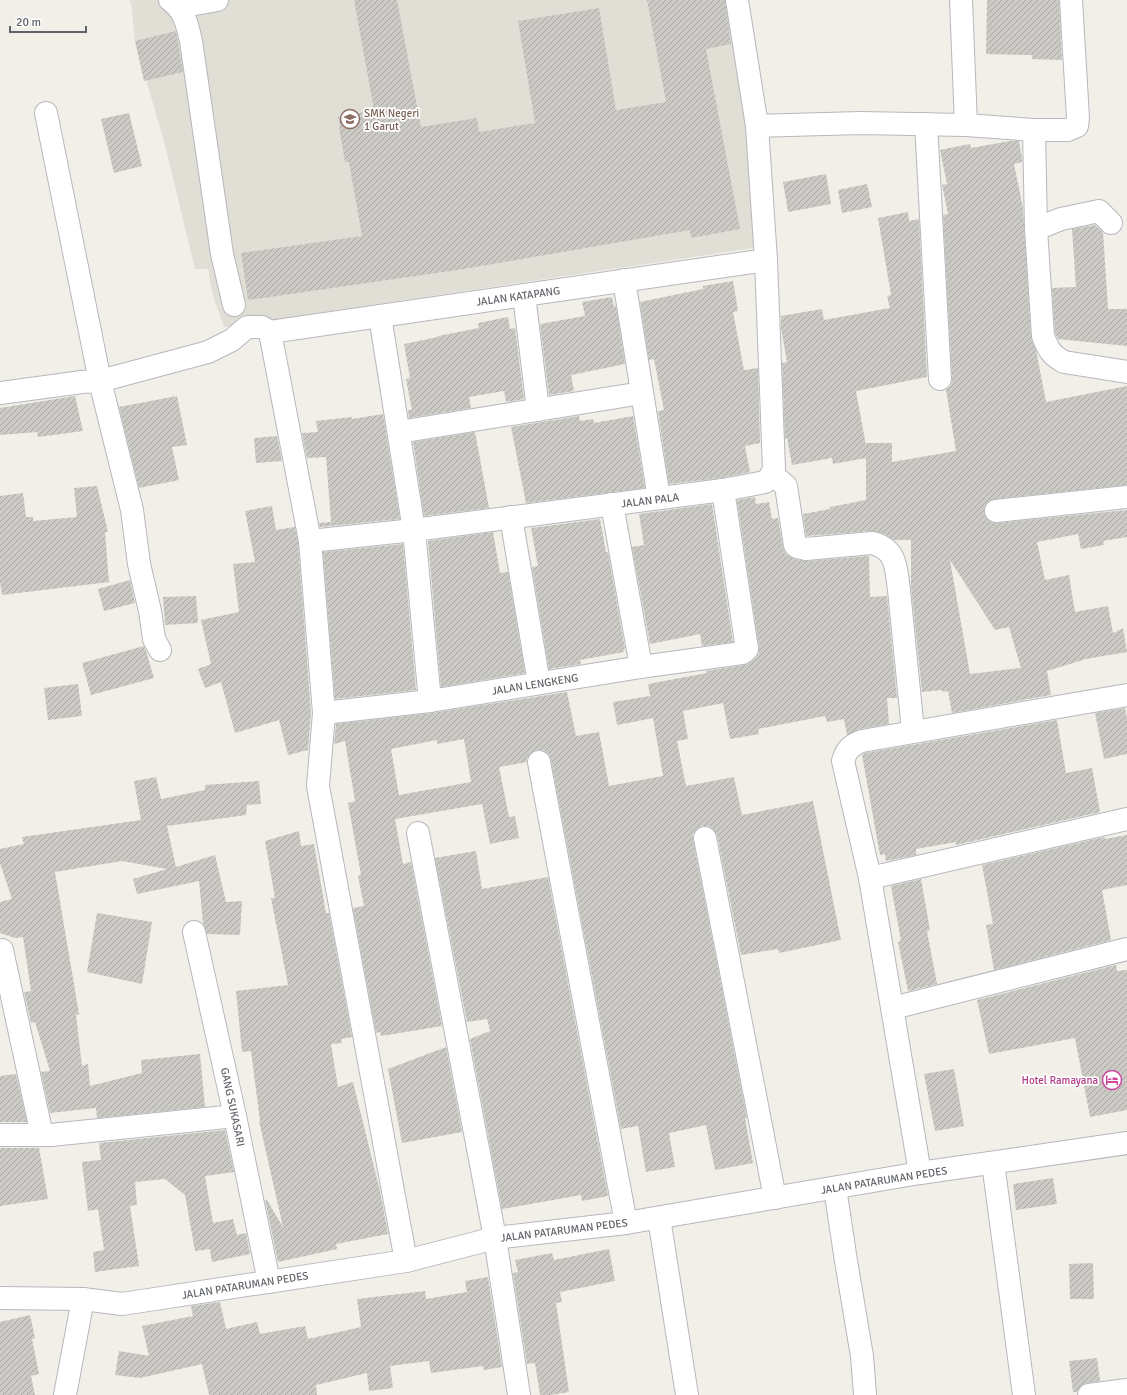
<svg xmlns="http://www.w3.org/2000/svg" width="1127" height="1395" viewBox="0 0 1127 1395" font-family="Signika,sans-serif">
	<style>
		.education { fill: #e1ded6 }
		.building { fill: url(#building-hatch); fill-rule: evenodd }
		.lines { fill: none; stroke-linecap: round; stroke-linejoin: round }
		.minor-casing { stroke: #b5b8bc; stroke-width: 24 }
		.minor { stroke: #fff; stroke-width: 22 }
		.labels { text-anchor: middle; stroke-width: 3.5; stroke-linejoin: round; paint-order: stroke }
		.education-label { font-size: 11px; fill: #785e54; stroke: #fff; text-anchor: start }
		.street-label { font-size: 11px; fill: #5f6368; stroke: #fff }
		.hotel-label { font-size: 11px; fill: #b23c85; stroke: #fff; text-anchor: end }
	</style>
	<defs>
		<pattern id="building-hatch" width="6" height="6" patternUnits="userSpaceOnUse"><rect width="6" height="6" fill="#cccac5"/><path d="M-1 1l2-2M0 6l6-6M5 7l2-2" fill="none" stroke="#a9a8a4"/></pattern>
	</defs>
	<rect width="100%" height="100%" fill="#f1efe8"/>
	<polygon class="education" points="129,0 730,0 762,203 753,248 224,327 213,296 208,269 195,269 165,145 135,41 131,2"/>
	<g class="building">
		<polygon points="354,0 397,0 421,127 477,118 479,132 535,123 518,21 599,8 616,110 666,102 647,0 725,0 731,44 706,49 740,229 691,238 690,230 464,269 248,300 241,253 362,236 349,162 345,162 339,127 340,126 338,117 374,110"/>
		<polygon points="987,0 1059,0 1062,60 1032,59 1032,55 986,54"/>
		<polygon points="176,31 183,72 144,81 135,41"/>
		<polygon points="129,113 142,166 114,173 101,119"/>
		<path d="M1010,141H1019L1022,159V162L1014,164L1023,208L1031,337L1036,350L1046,402L1127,386V485L995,499L989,501L985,506L984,513L986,518L991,522L997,523L1127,510V537L1103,541L1104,545L1081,549L1078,534L1037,542L1045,580L1069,575L1075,612L1108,606L1113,633L1123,628L1127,652L1086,659L1047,671L1051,695L952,713L948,691L942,692V690L922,692L911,586V540H894L884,534L871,531L806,536L803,514L830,509V507L866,500V458L833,464L832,458L792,465L787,438L785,439L782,363L787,362L781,328V316L822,309L824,320L890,308L887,296L891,295L878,218L908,212L909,221L919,219L927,377L856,391L866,446V443H892V462L956,451L946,390L951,385L952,378L943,215L948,214L942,185L947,184L940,150L970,144L971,148ZM950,560L995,630L1009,627L1021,668L970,674Z"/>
		<polygon points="826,174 831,204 788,212 783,182"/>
		<polygon points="867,184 872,207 842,213 838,190"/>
		<polygon points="1095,225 1103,232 1108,309 1127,309 1127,346 1058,339 1055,333 1052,288 1076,287 1072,229"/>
		<polygon points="733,281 738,311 733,312 744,370 758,368 760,443 745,446 750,472 721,478 669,484 658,411 664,410 654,359 649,360 640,302 703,289 703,286"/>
		<polygon points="612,297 614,307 616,306 625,364 571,375 574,391 549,395 540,324 585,316 582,302"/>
		<polygon points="508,317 510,329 515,328 524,399 506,402 504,391 469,397 471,408 409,418 408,410 412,410 406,379 410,378 404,344 438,337 438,336 479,328 478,323"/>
		<polygon points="75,396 83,431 38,437 37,432 0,435 0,408"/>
		<polygon points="177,396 187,445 172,447 179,480 139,488 119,407"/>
		<polygon points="383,414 400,519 320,527 319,523 331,522 326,457 307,458 302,433 318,432 316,421 352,417 352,419"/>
		<polygon points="579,416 580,421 593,419 594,423 633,416 645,488 526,503 511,427"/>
		<polygon points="475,432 489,508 424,516 413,442"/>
		<polygon points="277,436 282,461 256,463 254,438"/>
		<polygon points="97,486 108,532 105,532 109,582 2,595 0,582 0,496 23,493 26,517 33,517 33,521 77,517 74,488"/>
		<path d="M755,497L756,504L769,502L772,519L778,518L783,547L786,554L794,559L807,561L869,556L870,597L887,596L897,698H887L889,724L860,729L847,735L844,719L827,722L825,716L758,729L759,734L730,739L723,703L683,711L688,739L677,741L686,786L734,777L742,815L813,801L841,940L779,953L778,949L741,955L717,835L714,830L709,826H702L697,829L693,834V840L747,1118H745L753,1163L715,1170L706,1125L669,1133L675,1167L646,1172L638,1126L621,1129L551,760L549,754L543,750H536L531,753L527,758V762L499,767L509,817L515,816L519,838L490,844L482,804L395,819L403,864L411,862L442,1026L381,1036L380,1032L376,1033L353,908L364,906L358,876L361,875L348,803L355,801L345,741L334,744L336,724L432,713L567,692L576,736L599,732L609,786L663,776L653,718L617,725L613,702L650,696L648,684L707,673L706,671L744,665L749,663L756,658L759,653V647L737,500ZM464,739L471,782L399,795L391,749L437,740V744Z"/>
		<polygon points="712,504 733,642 702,646 700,634 650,644 632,547 644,545 639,514"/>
		<polygon points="272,506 276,530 295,527 298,543 311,713 308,750 288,755 279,720 235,733 221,682 205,688 198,669 211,664 201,620 239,612 233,564 255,562 245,511"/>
		<polygon points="600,519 606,552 608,552 625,649 623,649 624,652 580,660 581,664 549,669 532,567 538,566 531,528"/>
		<polygon points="493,532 500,573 508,572 525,673 441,687 428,541"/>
		<polygon points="403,544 416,690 335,699 323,552"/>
		<polygon points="130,580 135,603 104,611 98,589"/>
		<polygon points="196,596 198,623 165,625 163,597"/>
		<polygon points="144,646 146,651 154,678 91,695 82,663"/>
		<polygon points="78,684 82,716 48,720 44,688"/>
		<polygon points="1125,708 1127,719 1127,754 1104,759 1095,713"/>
		<polygon points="1057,720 1066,773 1092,768 1100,812 956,845 956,842 916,849 916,855 886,861 885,854 880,855 862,755 865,753"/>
		<polygon points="156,777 161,799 205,790 205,785 259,781 261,804 247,805 246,815 167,826 176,867 215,855 226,902 242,901 240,935 207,934 203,923 199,881 137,894 133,879 167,869 122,861 55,872 79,1014 76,1015 82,1066 88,1064 90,1086 142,1073 141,1060 200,1054 205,1107 97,1118 96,1108 50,1113 41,1072 50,1071 35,1022 31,1023 24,992 31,991 23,937 15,938 0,933 0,902 12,899 0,863 0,849 24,844 22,837 141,820 134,781"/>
		<polygon points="299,831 301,846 314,844 326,913 329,913 352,1037 341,1039 342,1043 331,1044 338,1087 353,1082 380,1191 388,1234 336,1244 337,1249 278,1262 265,1200 267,1200 283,1227 259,1121 260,1121 251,1051 242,1052 236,991 288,985 271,898 275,898 265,841"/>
		<polygon points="1127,835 1127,885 1102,890 1111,940 994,970 986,925 993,924 982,865 1104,837 1105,839"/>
		<polygon points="476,851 482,889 548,877 608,1196 582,1201 581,1195 502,1209 470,1039 490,1031 487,1019 467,1022 435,858"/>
		<polygon points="921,879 930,930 927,931 937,984 908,991 898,942 901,941 891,886"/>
		<polygon points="97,913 152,922 142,984 87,972"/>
		<polygon points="1116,965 1117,971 1127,970 1127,1110 1090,1117 1075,1038 989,1054 977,1000"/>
		<polygon points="446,1047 462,1132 402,1143 388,1069"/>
		<polygon points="954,1069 964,1126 935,1131 924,1074"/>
		<polygon points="16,1074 27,1122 0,1122 0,1076"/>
		<polygon points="225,1130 234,1172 205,1176 213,1223 233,1219 237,1235 246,1233 250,1254 212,1262 210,1249 195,1251 185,1195 165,1179 135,1182 137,1205 130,1206 139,1266 95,1272 93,1252 104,1250 98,1209 88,1211 82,1162 101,1160 99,1143"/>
		<polygon points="0,1148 39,1148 48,1199 0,1206"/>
		<polygon points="1053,1178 1057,1204 1016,1210 1013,1184"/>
		<polygon points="609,1249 615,1281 560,1292 562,1302 556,1303 569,1392 550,1395 540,1395 535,1363 527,1364 513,1273 518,1272 515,1260 552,1253 554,1260"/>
		<polygon points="1093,1263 1094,1299 1070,1299 1069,1264"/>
		<polygon points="488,1277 502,1367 484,1370 483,1366 431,1373 429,1361 390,1366 393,1388 369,1391 367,1373 316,1385 317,1395 209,1395 202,1364 140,1378 115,1375 119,1351 149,1356 142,1326 193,1316 191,1306 220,1302 226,1329 257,1322 260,1334 305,1326 308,1339 361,1327 357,1299 425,1291 426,1299 467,1292 465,1281"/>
		<polygon points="30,1315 35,1338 32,1339 39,1374 31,1376 35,1395 0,1395 0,1322"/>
		<polygon points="1097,1358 1100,1381 1087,1383 1082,1385 1077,1392 1073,1392 1069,1361"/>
	</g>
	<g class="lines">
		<g class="minor-casing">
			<g id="minor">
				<path d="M170,0C185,11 187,24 191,41L222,254L234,305"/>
				<polyline points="737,0 757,126"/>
				<polyline points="961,0 966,125"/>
				<polyline points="179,7 217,0"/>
				<polyline points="46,113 100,381 208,352 232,340 247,327 262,327 270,332 310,541 324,713 318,786 406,1261"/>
				<polyline points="926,124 940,379"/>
				<polyline points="1034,130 1068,130 1077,126 1078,118 1071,0"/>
				<polyline points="1036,229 1061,219 1099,211 1111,223"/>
				<polyline points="624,280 659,498"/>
				<polyline points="524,295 538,410"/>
				<polyline points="380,316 414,530 430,701"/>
				<polyline points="270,332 766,260"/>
				<polyline points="0,393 82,382 100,381 132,510 139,564 150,611 154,639 160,650"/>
				<polyline points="399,432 642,393"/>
				<path d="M772,474L786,486L795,545L797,547L806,549L872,543C897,549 896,568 899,590L913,731"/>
				<polyline points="612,504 641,667"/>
				<polyline points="996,511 1127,497"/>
				<polyline points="511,517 539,683"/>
				<path d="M310,541L414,530L723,490L765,482C770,478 772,475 774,469L766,260L757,126L861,123L966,125L1034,130L1036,229L1043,336C1048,349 1051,355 1064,362L1127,372"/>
				<polyline points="324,713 430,701 641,667 742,653 745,651 747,649 723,490"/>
				<polyline points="539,762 626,1223"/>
				<polyline points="418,833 495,1238 519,1395"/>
				<polyline points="705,838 775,1198"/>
				<polyline points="870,878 1127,819"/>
				<polyline points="194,932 235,1116 269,1282"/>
				<polyline points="2,950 42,1135"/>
				<polyline points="893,1008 1127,949"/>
				<polyline points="0,1135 51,1135 235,1116"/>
				<polyline points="993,1163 1024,1395"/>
				<path d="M920,1173L870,878L843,761C846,750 851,745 862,741L1127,695"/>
				<polyline points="835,1188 846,1261 862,1356 865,1394"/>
				<polyline points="659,1218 687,1395"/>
				<polyline points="0,1298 83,1299 122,1304 406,1261 495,1238 626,1223 920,1173 1127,1143"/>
				<polyline points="65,1395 83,1299"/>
				<polyline points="1089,1395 1127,1390"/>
			</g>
		</g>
		<use href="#minor" class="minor"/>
	</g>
	<defs>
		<g id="school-ring" transform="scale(1)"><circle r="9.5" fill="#fff" stroke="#8d6e63" stroke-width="1.5"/><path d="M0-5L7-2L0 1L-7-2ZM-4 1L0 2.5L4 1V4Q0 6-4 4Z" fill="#8d6e63"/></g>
		<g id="hotel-ring" transform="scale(1)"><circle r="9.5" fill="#fff" stroke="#d1479c" stroke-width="1.5"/><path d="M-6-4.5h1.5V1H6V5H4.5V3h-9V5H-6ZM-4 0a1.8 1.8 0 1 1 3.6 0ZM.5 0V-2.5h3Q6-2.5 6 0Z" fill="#d1479c"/></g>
	</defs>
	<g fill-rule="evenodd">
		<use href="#school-ring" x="350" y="119"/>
		<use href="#hotel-ring" x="1112" y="1080"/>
	</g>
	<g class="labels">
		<g class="education-label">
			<text x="364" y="117">SMK Negeri<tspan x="364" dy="13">1 Garut</tspan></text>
		</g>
		<g class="street-label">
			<text transform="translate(518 296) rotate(-8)" y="4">JALAN KATAPANG</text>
			<text transform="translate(650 500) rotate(-7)" y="4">JALAN PALA</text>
			<text transform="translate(535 684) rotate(-9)" y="4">JALAN LENGKENG</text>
			<text transform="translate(233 1107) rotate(78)" y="4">GANG SUKASARI</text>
			<text transform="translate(884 1180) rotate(-9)" y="4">JALAN PATARUMAN PEDES</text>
			<text transform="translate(564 1230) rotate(-7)" y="4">JALAN PATARUMAN PEDES</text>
			<text transform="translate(245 1285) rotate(-9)" y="4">JALAN PATARUMAN PEDES</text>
		</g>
		<g class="hotel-label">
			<text x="1098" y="1084">Hotel Ramayana</text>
		</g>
	</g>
	<path d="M10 26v6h76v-6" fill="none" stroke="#5f6368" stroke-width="2"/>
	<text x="16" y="26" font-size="12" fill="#5f6368" stroke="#ffffff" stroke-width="3" paint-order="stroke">20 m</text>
</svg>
